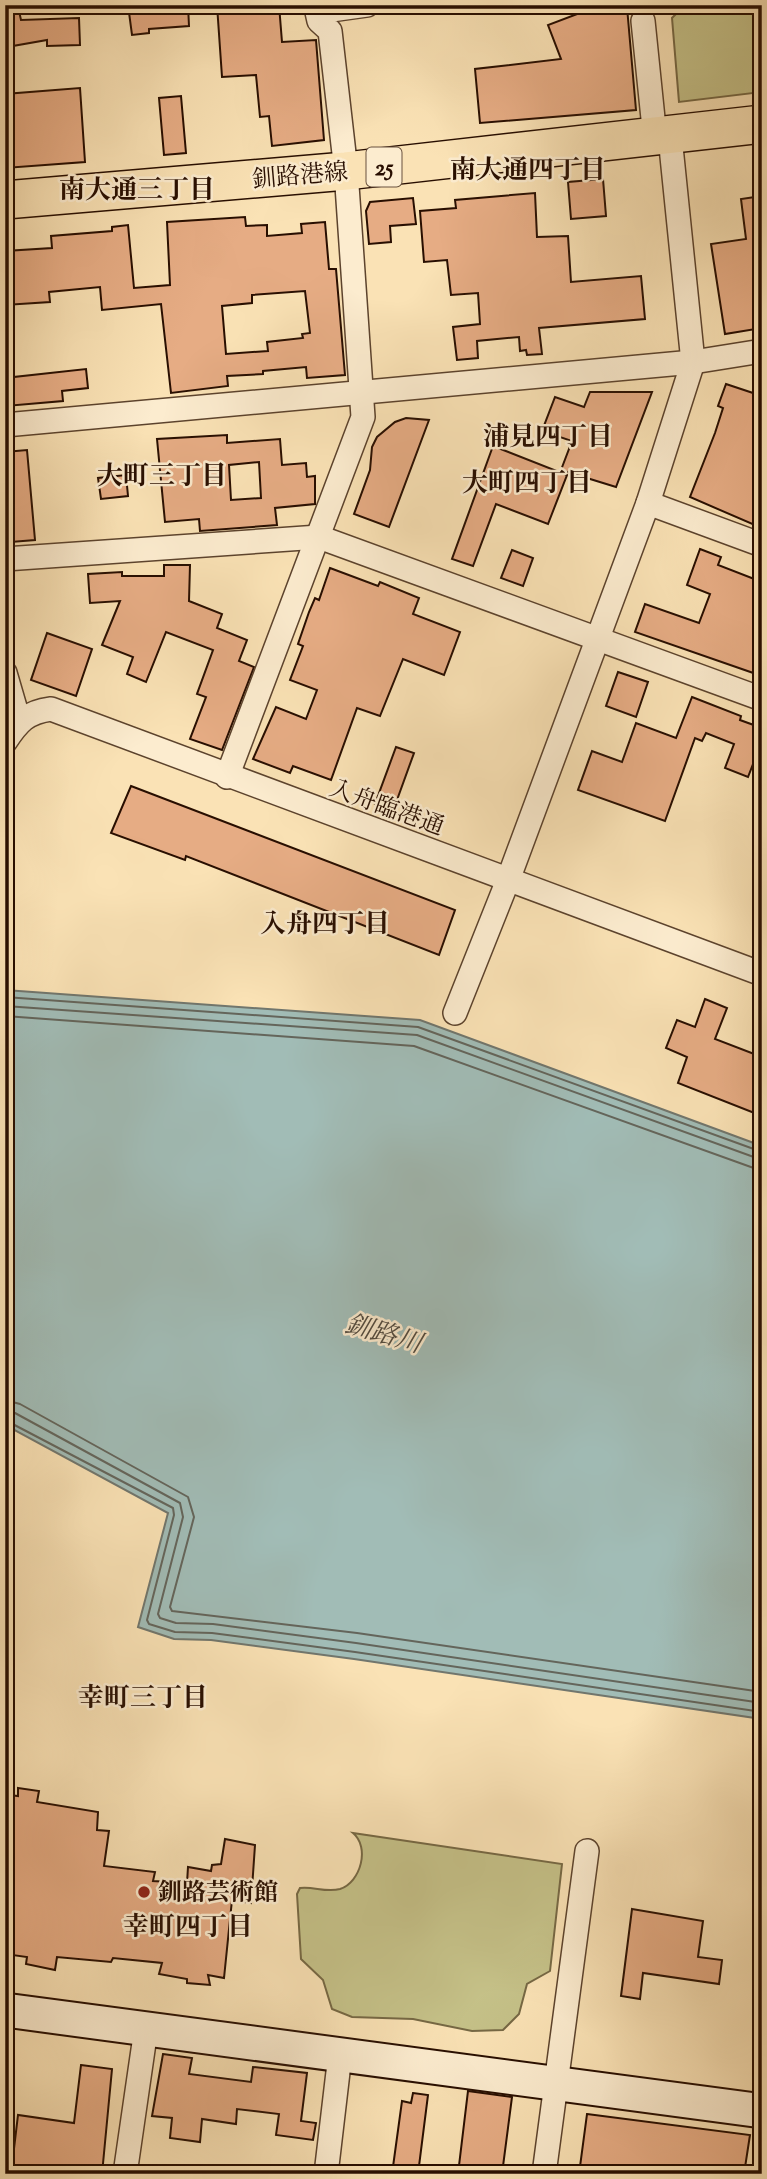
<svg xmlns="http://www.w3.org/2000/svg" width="767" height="2179" viewBox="0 0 767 2179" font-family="'Sorts Mill Goudy','Noto Serif JP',serif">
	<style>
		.green { fill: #c5c188; stroke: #766844; stroke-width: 2 }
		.water { fill: #a1bcb6; stroke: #71766d; stroke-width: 2 }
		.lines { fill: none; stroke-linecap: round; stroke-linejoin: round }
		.shore { stroke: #64655b; stroke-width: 2 }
		.building { fill: #e6ac84; stroke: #280e00; stroke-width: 2; fill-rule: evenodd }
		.street-casing { stroke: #5c432d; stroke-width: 26 }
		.secondary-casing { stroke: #280e00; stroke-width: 37 }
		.primary-casing { stroke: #280e00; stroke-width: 40 }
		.street { stroke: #fceccf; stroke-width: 23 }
		.secondary { stroke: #fceccf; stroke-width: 33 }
		.primary { stroke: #fae2b5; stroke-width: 37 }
		.poi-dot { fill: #8f2418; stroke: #fceccf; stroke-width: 2.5 }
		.labels { text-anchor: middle; stroke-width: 5; stroke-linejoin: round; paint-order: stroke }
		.shield { fill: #fceccf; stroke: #68513e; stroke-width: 2 }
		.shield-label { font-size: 23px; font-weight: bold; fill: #280e00 }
		.street-label { font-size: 24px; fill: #280e00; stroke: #fceccf }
		.poi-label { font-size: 24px; font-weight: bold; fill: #280e00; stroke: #fceccf; text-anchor: start }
		.neighbourhood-label { font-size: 26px; font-weight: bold; fill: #280e00; stroke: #fceccf }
		.water-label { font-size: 26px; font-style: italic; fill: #524b40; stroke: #fceccf }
	</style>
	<rect width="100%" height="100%" fill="#fae2b5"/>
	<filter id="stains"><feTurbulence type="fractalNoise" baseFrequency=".00286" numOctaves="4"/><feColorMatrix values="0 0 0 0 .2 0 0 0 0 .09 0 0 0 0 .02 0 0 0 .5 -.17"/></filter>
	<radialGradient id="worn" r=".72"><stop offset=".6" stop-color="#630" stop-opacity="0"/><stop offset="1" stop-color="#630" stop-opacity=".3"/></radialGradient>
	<g class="green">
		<polygon points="685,5 752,5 762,92 679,102 672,18"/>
		<path d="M353,1833L562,1864L550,1971L527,1984L519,2014L503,2030L472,2031L413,2019L352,2017L332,2009L323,1980L301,1959L297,1894L300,1888C313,1886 326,1893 340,1889C361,1882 370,1847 353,1833Z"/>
	</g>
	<polygon class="water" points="5,990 420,1020 762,1146 762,1719 354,1659 211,1640 174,1639 138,1627 168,1513 5,1425"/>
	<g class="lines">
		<g class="shore">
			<polyline points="5,997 418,1027 762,1152"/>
			<polyline points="5,1006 417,1035 762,1160"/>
			<polyline points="5,1016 414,1046 762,1171"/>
			<polyline points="5,1400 20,1404 188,1497 194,1517 170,1607 172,1611 357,1633 762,1692"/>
			<polyline points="5,1411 15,1413 180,1503 183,1517 158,1614 160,1618 176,1623 213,1624 356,1643 762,1703"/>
			<polyline points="5,1420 173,1508 174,1515 147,1620 149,1624 175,1632 212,1633 355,1652 762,1712"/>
		</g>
	</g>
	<g class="building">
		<polygon points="128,5 188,5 189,26 149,29 149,33 132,35"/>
		<polygon points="217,5 279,5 282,42 316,40 324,140 272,146 269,116 260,117 256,75 222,77"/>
		<polygon points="627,7 636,110 480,123 475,69 561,59 548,25 593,8 595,11"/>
		<polygon points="19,11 21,20 79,18 80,45 47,46 47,40 7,47 5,14"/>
		<polygon points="80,88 85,162 5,168 5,94"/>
		<polygon points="181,96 186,153 164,155 159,98"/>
		<polygon points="603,179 606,216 571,219 568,182"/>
		<polygon points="535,193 537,237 568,236 571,282 641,276 645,319 539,328 542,354 527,355 526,350 520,351 519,337 477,341 478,358 457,360 453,327 480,324 478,293 451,295 447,260 424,262 420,211 456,208 455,200"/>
		<polygon points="762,196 762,328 725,334 711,244 746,239 741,199"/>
		<polygon points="413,198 416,224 390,226 391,242 369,244 366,211 370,202"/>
		<path d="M245,217L246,226L267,225V236L302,233L301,224L325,222L329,269H336L345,375L307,378L306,367L263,371V374L227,376L228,386L171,393L161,304L102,310L100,287L49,292L50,302L5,305V251L52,248L51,236L112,231V227L128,225L134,288L170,285L167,222ZM305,291L310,333L302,334L303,338L267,342L268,351L226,354L222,306L252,303V295Z"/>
		<polygon points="86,369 88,388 62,391 63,401 6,406 5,378"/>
		<polygon points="726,384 762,396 757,422 762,424 762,514 757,526 690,497 715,433 723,408 718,406"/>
		<polygon points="590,392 652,392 616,487 561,470 572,441 542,431 555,397 584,407"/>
		<polygon points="406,418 429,420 389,527 354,514 370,470 372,447 377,437 395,422"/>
		<path d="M227,435V443L280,439L282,465L306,463L307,477L315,476V504L275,508L277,525L200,531L199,519L165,522L157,439ZM259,462L261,498L231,500L229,465Z"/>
		<polygon points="493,446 567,475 548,524 496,504 473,566 452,559"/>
		<polygon points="27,450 35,540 11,542 5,452"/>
		<polygon points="126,475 128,496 101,499 98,478"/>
		<polygon points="700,549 721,557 718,565 762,582 762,676 635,632 645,604 699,623 710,594 687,585"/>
		<polygon points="512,550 533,558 523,586 501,578"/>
		<polygon points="164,565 190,565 189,601 222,614 217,628 247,640 239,661 254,667 222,750 190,739 206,697 197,694 213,650 166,632 146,682 127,674 133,657 102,645 120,601 90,603 88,574 122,572 122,576 164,576"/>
		<polygon points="330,568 378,586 380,582 419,598 413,614 460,632 444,675 403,659 380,716 357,708 331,780 293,766 290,773 253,759 276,707 306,719 317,690 290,680 303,646 298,644 309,612 315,598 319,600"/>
		<polygon points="47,633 92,649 76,696 31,680"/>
		<polygon points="618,672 648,682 636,717 606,706"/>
		<polygon points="692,697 741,716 740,720 762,728 762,741 748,777 725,768 734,744 706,733 702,741 695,738 665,821 578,790 592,751 622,762 636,723 676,738"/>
		<polygon points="396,747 414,753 393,811 375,804"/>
		<polygon points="131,786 455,910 439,955 186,856 185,860 111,833"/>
		<polygon points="705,999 727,1008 715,1039 762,1057 762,1116 678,1083 687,1057 666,1048 677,1020 695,1027"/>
		<polygon points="18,1788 39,1791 37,1802 98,1812 97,1830 109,1831 104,1866 155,1872 153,1881 187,1883 188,1867 211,1871 212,1865 221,1864 225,1839 255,1845 251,1903 232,1900 224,1978 208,1975 210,1985 187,1983 187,1979 159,1974 162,1963 113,1958 111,1962 57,1957 55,1970 26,1964 27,1957 5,1954 5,1804 9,1804 10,1795 18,1796"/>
		<polygon points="632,1909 703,1921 698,1957 722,1960 719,1984 643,1973 640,1999 621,1996"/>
		<polygon points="163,2054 192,2058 189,2074 251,2082 253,2067 307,2073 301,2121 316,2123 313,2140 276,2135 279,2114 237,2109 236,2124 202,2119 200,2142 170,2138 172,2118 152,2116"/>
		<polygon points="81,2065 112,2069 102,2174 11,2174 18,2115 74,2123"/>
		<polygon points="468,2091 512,2097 502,2174 458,2174"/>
		<polygon points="413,2093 428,2095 418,2174 392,2174 402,2101 411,2103"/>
		<polygon points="587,2114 750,2135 744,2174 579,2174"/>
	</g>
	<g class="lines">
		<g class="street-casing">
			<g id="street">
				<polyline points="643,21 655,138"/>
				<polyline points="5,425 693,362 762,351"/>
				<polyline points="648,503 762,545"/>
				<polyline points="5,559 319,537 762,699"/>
				<polyline points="5,673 19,721"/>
				<path d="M5,742C18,722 27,712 51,709L762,974"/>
				<polyline points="227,777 363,417 346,171 330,31 319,21 317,12 367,5"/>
				<polyline points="455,1013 508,880 648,503 693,362 670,137"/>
				<polyline points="125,2174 146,2029"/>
				<polyline points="326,2174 340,2055"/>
				<polyline points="544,2174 587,1851"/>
			</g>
		</g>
		<g class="secondary-casing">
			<polyline id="secondary" points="5,2010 762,2111"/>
		</g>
		<g class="primary-casing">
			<polyline id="primary" points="5,200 346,171 762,124"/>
		</g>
		<use href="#street" class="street"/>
		<use href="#secondary" class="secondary"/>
		<use href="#primary" class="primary"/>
	</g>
	<circle class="poi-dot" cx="144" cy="1892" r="7"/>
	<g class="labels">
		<rect class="shield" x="366.5" y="147.5" width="35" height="39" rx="5"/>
		<g class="shield-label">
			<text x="384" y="175">25</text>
		</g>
		<g class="street-label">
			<text transform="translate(300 175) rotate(-5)" y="8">釧路港線</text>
			<text transform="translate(387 807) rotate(20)" y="8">入舟臨港通</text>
		</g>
		<g class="poi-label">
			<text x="158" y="1900">釧路芸術館</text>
		</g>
		<g class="neighbourhood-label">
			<text x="528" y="178">南大通四丁目</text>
			<text x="137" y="198">南大通三丁目</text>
			<text x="548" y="445">浦見四丁目</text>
			<text x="162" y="484">大町三丁目</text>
			<text x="527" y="491">大町四丁目</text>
			<text x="325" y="932">入舟四丁目</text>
			<text x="143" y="1706">幸町三丁目</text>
			<text x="188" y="1935">幸町四丁目</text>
		</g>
		<g class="water-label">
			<text transform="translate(384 1333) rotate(16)" y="9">釧路川</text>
		</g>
	</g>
	<rect width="767" height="2179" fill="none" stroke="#fae2b5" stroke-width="28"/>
	<rect x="7" y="7" width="753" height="2165" fill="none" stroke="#280e00" stroke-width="3.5"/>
	<rect x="14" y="14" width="739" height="2151" fill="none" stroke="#280e00" stroke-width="2"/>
	<rect width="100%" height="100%" filter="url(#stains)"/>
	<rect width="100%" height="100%" fill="url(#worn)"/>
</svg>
